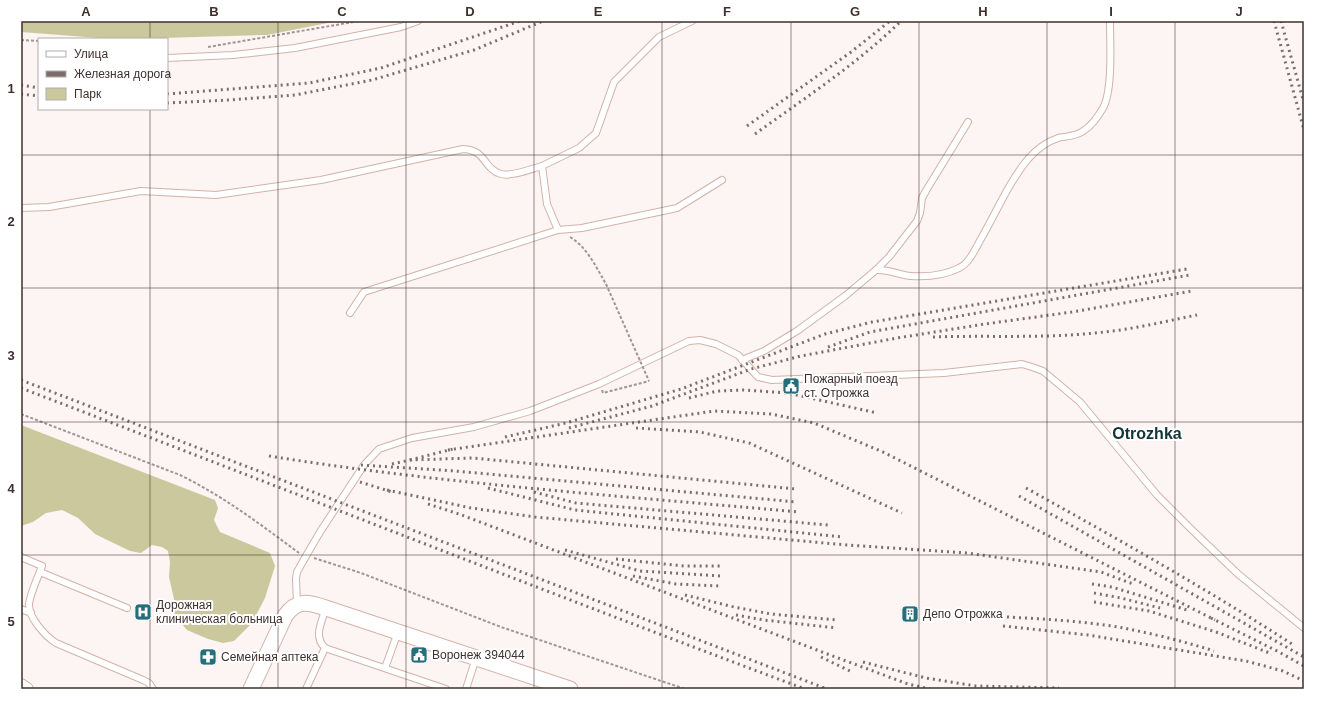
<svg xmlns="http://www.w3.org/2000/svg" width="1325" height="710" viewBox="0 0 1325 710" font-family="Helvetica,sans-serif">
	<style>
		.green { fill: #ccc89d }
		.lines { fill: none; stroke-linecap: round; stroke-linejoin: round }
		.service-casing { stroke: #d4b1a9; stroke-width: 8 }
		.minor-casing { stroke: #d4b1a9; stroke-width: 14 }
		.tertiary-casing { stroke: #d4b1a9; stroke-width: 17 }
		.path { stroke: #9f9592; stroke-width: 2; stroke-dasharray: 3 2; stroke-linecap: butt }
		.service { stroke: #fff; stroke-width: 6 }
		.minor { stroke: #fff; stroke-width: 12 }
		.tertiary { stroke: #fff; stroke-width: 15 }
		.rail { stroke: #7b6f6d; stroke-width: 3; stroke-dasharray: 2 4; stroke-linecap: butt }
		.path-bridge { stroke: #9f9592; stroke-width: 2; stroke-dasharray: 3 2; stroke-linecap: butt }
		.grid { fill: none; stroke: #3e302d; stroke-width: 1; stroke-opacity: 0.55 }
		.labels { text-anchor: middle; stroke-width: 4; stroke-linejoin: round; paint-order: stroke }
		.poi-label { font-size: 12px; fill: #3e302d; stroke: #fff; text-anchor: start }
		.district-label { font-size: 16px; font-weight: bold; fill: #123539; stroke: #fff }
		.neatline { fill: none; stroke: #3e302d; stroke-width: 1.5 }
		.grid-label { font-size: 13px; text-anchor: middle; font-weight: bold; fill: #3e302d }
	</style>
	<rect width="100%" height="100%" fill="#fcf5f3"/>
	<g class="green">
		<polygon points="21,21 338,21 267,35 128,39 112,39 21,32"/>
		<polygon points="21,425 215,500 218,508 214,520 220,532 270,553 275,566 265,598 252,623 234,641 223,643 208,639 187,630 174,615 174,599 169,577 170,562 168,551 162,547 152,545 141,553 130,551 95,534 78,518 62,510 46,513 33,522 21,526"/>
	</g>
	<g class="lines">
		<g class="service-casing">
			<g id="service">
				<polyline points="692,21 659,37 614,82 596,133 579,148 542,166 547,204 558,230 582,228 677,208 722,180"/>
				<polyline points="167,58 233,55 295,48 401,27 418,21"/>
				<path d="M21,208L49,207L141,191L216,195L321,180L463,149C487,150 483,169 501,174C511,177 531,169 542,166"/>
				<path d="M876,270C889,269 899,275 911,276C926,277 945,275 959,268C970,263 976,247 982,237C997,211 1009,182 1028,159C1036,150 1046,142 1058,138C1068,136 1078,136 1086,129C1093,124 1099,115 1103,108C1113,90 1110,42 1110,21"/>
				<polyline points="350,313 364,292 558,230"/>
				<polyline points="742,360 764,351 797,331 845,296 876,270 889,257 917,221 920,213 922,198 927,189 968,122"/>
				<path d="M21,557L42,566C39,575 29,596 29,605C29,618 45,636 56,643L143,680L149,683L153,689"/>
				<polyline points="40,572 127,608"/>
				<polyline points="297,604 296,579 297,572 306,556 320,532 364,465 379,449 412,438 474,427 530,411 599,384 689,341 700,340 716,344 738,355 758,377 772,380 944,373 1022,364 1032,367 1043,371 1080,402 1157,495 1190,528 1238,574 1304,628"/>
				<path d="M326,608C322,621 313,637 325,648L446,689"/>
				<polyline points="21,609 31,613"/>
				<polyline points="385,668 398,632"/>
				<polyline points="306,689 325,648"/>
				<polyline points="466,689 476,658"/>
			</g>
		</g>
		<g class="minor-casing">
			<polyline id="minor" points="21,685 27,689"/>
		</g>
		<g class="tertiary-casing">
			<path id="tertiary" d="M251,689L285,616C297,599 308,602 326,608L570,689"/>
		</g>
		<g class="path">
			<polyline points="21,40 39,41"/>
			<polyline points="208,47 359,21"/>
			<path d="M570,237C587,247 596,267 606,284"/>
			<polyline points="602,390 603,393 649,381"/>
			<path d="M21,414L180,475C223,496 260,524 299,553"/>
			<polyline points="314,558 361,573 501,627 685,689"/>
		</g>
		<use href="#service" class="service"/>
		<use href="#minor" class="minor"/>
		<use href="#tertiary" class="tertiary"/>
		<g class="rail">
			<polyline points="1274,21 1304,130"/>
			<polyline points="1281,21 1304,103"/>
			<polyline points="21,85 39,88"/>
			<polyline points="21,94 39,96"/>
			<polyline points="167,94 309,83 381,68 520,21"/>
			<polyline points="167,103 229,100 295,95 372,80 474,50 543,21"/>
			<polyline points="747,126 851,52 890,21"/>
			<path d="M755,134C805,98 857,64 901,21"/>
			<path d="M933,337C990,335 1047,339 1104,332C1135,329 1166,321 1197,315"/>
			<polyline points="828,347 870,332 1190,275"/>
			<polyline points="21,380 827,689"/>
			<path d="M21,388C283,488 543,591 805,689"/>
			<polyline points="689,398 717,391 744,390 788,393 877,413"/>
			<polyline points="569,428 652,406 751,369 801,356 897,338 985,324 1072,312 1192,291"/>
			<polyline points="636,428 700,432 749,443 902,513"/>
			<polyline points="505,437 566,423 681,389 825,334 872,322 1187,269"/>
			<polyline points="448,450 714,411 771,414 814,423 883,452 1215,620"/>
			<path d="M269,456C444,484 622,496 799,512"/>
			<polyline points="410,460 453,449"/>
			<polyline points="392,464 410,460 473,458 796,489"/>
			<polyline points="361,465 455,471 797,502"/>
			<polyline points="360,482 392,492"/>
			<polyline points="488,488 575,510 843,537"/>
			<path d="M1026,488C1116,538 1205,588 1292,644"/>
			<polyline points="387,490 471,508 535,517 847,545 967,553 1101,572 1133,584"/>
			<polyline points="534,492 576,503 828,525"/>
			<polyline points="1019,496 1304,657"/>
			<polyline points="428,504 459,514 830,655 908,684 930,689"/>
			<polyline points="565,550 640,571 721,576"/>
			<polyline points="616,559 684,566 720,566"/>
			<polyline points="633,576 676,584 719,586"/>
			<polyline points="1092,584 1112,587 1187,610"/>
			<polyline points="1094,593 1121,598 1160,608"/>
			<polyline points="685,595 734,607 771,614 837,620"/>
			<polyline points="1094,602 1149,611 1216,632 1272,654"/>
			<polyline points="736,615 764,620 837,628"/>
			<path d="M1007,617C1044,619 1081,621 1118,627C1150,633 1183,641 1214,651"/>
			<polyline points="1211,618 1279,652 1304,666"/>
			<polyline points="1003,626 1088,635 1246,661 1283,671 1304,681"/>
			<polyline points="821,657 852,672"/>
			<polyline points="863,662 926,678 976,686 1059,688"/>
		</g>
		<polyline class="path-bridge" points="606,284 649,381"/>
	</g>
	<path class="grid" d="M150,21V39M278,21V689M406,21V689M534,21V689M662,21V689M791,21V689M919,21V689M1047,21V689M1175,21V689M150,109V689M21,155H1304M21,288H1304M21,422H1304M21,555H1304"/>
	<defs>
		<g id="civic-square" transform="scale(0.9)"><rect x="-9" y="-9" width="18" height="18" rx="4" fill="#266e79" stroke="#fff"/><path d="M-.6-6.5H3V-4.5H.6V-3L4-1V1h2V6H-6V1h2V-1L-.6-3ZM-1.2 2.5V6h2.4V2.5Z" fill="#fff"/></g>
		<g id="hospital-square" transform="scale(0.9)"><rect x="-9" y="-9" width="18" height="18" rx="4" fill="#266e79" stroke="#fff"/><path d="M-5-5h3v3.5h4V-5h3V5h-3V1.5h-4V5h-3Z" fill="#fff"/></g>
		<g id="building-square" transform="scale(0.9)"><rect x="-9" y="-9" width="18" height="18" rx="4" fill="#266e79" stroke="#fff"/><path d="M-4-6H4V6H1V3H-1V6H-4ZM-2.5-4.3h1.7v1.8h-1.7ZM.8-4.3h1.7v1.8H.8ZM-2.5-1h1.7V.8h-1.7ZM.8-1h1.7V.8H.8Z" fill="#fff"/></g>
		<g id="pharmacy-square" transform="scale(0.9)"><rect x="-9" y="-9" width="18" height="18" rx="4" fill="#266e79" stroke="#fff"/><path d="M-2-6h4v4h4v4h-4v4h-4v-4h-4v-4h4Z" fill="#fff"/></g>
	</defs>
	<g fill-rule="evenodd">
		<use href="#civic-square" x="791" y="386"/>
		<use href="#hospital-square" x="143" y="612"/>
		<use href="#building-square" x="910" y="614"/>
		<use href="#civic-square" x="419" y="655"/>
		<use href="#pharmacy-square" x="208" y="657"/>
	</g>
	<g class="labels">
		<g class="poi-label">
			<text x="804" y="383">Пожарный поезд<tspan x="804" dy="14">ст. Отрожка</tspan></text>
			<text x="156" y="609">Дорожная<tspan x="156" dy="14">клиническая больница</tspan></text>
			<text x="923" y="618">Депо Отрожка</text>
			<text x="432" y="659">Воронеж 394044</text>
			<text x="221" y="661">Семейная аптека</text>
		</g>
		<g class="district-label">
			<text x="1147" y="439">Otrozhka</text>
		</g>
	</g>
	<rect width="1325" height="710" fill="none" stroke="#ffffff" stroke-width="44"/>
	<rect x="38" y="38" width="130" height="72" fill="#ffffff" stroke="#b2acab"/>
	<rect x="46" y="51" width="20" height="6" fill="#ffffff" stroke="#b2acab"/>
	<text x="74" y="58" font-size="12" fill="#3e302d">Улица</text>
	<rect x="46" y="71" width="20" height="6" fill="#7b6f6d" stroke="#b2acab"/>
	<text x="74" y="78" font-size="12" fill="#3e302d">Железная дорога</text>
	<rect x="46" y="88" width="20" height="12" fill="#ccc89d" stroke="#b2acab"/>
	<text x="74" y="98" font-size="12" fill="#3e302d">Парк</text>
	<rect x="22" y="22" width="1281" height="666" class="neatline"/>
	<g class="grid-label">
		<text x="86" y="16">A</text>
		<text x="214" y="16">B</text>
		<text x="342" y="16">C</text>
		<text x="470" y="16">D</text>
		<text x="598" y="16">E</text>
		<text x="727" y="16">F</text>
		<text x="855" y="16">G</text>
		<text x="983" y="16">H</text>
		<text x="1111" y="16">I</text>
		<text x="1239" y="16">J</text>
		<text x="11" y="93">1</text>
		<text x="11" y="226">2</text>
		<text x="11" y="360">3</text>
		<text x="11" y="493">4</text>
		<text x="11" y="626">5</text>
	</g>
</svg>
